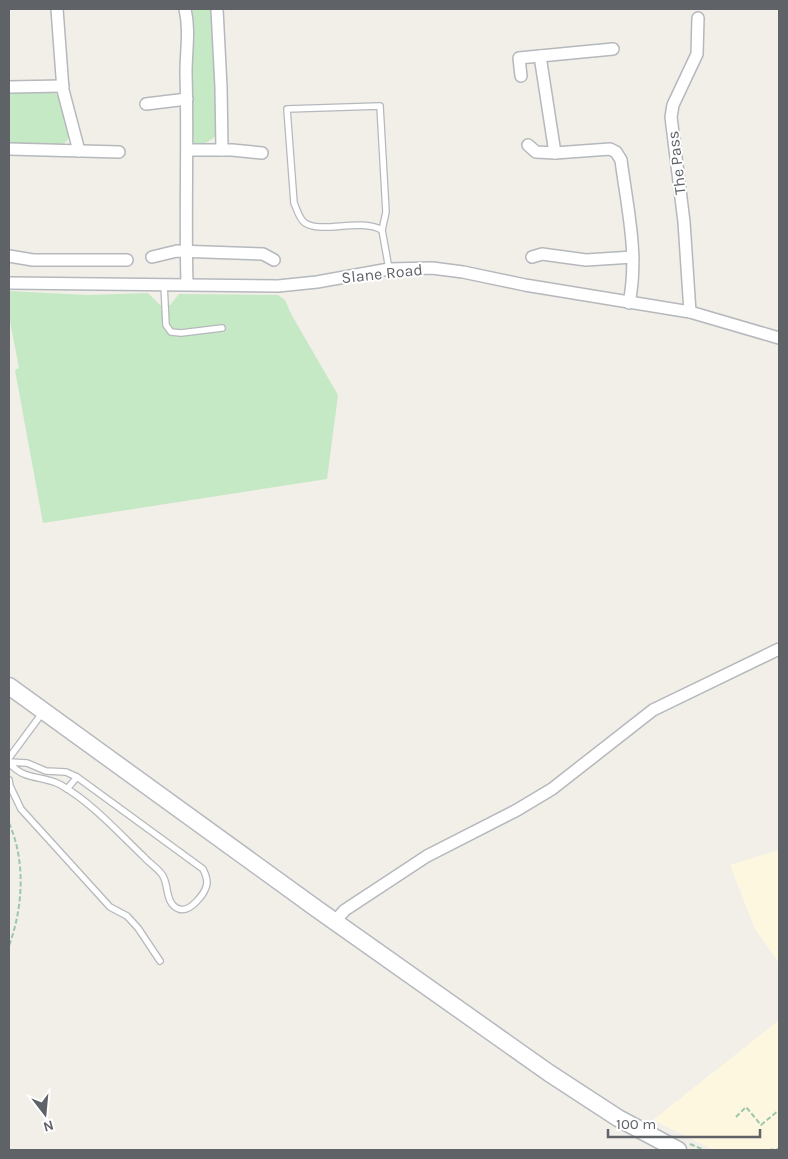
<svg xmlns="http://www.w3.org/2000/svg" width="788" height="1159" viewBox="0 0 788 1159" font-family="Karla,sans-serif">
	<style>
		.commercial { fill: #fef7e0 }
		.green { fill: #c5e8c5 }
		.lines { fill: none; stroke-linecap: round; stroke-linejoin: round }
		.lane-casing { stroke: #b5b8bc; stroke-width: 8 }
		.street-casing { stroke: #b5b8bc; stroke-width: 14 }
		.secondary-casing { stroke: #b6babf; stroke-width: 19 }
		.path { stroke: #9cc7a9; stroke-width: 2; stroke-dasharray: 5 2.5; stroke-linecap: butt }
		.lane { stroke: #fff; stroke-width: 5.5 }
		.street { stroke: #fff; stroke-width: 11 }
		.secondary { stroke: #fff; stroke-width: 16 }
		.labels { text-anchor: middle; stroke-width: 4; stroke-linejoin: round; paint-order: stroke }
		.street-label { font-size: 16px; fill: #5f6368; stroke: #fff }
	</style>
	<rect width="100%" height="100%" fill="#f1efe8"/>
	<g class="commercial">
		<polygon points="779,850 779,963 755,929 730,865"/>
		<polygon points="779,1020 779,1150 712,1149 653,1120"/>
	</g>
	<g class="green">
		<path d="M192,9H211C221,44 216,98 216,136C210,141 202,146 194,144L193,132L192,55L194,22Z"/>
		<path d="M54,92C65,101 70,126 68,140L60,146L9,145V93Z"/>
		<polygon points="9,291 88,295 148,293 160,305 170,305 179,294 278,295 285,300 291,314 338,395 327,479 43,523 15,370 19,368 9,316"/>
	</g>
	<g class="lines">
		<g class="lane-casing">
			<g id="lane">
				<path d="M382,230C359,218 322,234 305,223C299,219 297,209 294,203L287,109L380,106L386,212L382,230L389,269"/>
				<polyline points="164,284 166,325 171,332 181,333 222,328"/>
				<polyline points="9,758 43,712"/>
				<path d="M9,762L27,763L46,771L66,772L77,777L203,869C205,873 207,877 207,883C206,893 190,913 179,909C165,904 169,886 163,876C159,869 149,863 144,857C118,832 92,803 61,785C49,778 36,779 24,774C19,772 13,767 9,763"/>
				<polyline points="9,780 10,786 21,809 110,907 127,916 138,928 160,961"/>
				<polyline points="67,789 77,777"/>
			</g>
		</g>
		<g class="street-casing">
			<g id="street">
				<polyline points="57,9 63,90 79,151"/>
				<path d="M185,9C190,30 186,51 186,73C188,144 185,214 187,284"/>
				<polyline points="217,9 221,87 222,150"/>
				<polyline points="540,56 555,153"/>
				<polyline points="521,76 519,58 613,49"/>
				<polyline points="9,87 63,86"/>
				<polyline points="146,104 187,99"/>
				<path d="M528,145L536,152L555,153L610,149L616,152L621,160C627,207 639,255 629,303"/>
				<polyline points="9,149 119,152"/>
				<polyline points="188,150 232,150 262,153"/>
				<polyline points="9,256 33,260 127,260"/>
				<polyline points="152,257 177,251 263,254 274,260"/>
				<polyline points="532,257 542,254 586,260 633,257"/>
				<polyline points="9,283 278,286 317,282 389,269 432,268 463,272 525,285 690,312 779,338"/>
				<polyline points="690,312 684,222 671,117 673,105 697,54 698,18"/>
				<polyline points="335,921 345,910 427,856 517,810 552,789 653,710 779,649"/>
			</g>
		</g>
		<g class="secondary-casing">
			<polyline id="secondary" points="9,686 317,909 549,1073 618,1118 678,1150"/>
		</g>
		<g class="path">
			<path d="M9,823C26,862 23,907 9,946"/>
			<polyline points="736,1117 746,1107 761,1125 779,1110"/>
			<polyline points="690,1144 704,1150"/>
			<polyline points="769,1150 779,1149"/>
		</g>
		<use href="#lane" class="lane"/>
		<use href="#street" class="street"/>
		<use href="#secondary" class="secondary"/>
	</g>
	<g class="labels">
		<g class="street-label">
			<text transform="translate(676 163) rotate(-97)" y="6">The Pass</text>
			<text transform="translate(382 273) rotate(-6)" y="6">Slane Road</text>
		</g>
	</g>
	<rect width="788" height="1159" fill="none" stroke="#5f6368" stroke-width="20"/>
	<g transform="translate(45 1114) rotate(164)" stroke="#ffffff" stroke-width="4" paint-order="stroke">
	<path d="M0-4L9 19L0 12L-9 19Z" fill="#5f6368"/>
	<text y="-8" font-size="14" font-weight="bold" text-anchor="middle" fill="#5f6368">N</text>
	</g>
	<path d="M608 1129v8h152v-8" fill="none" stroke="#5f6368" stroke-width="2.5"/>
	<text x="616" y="1129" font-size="15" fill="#5f6368" stroke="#ffffff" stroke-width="4" paint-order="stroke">100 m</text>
</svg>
